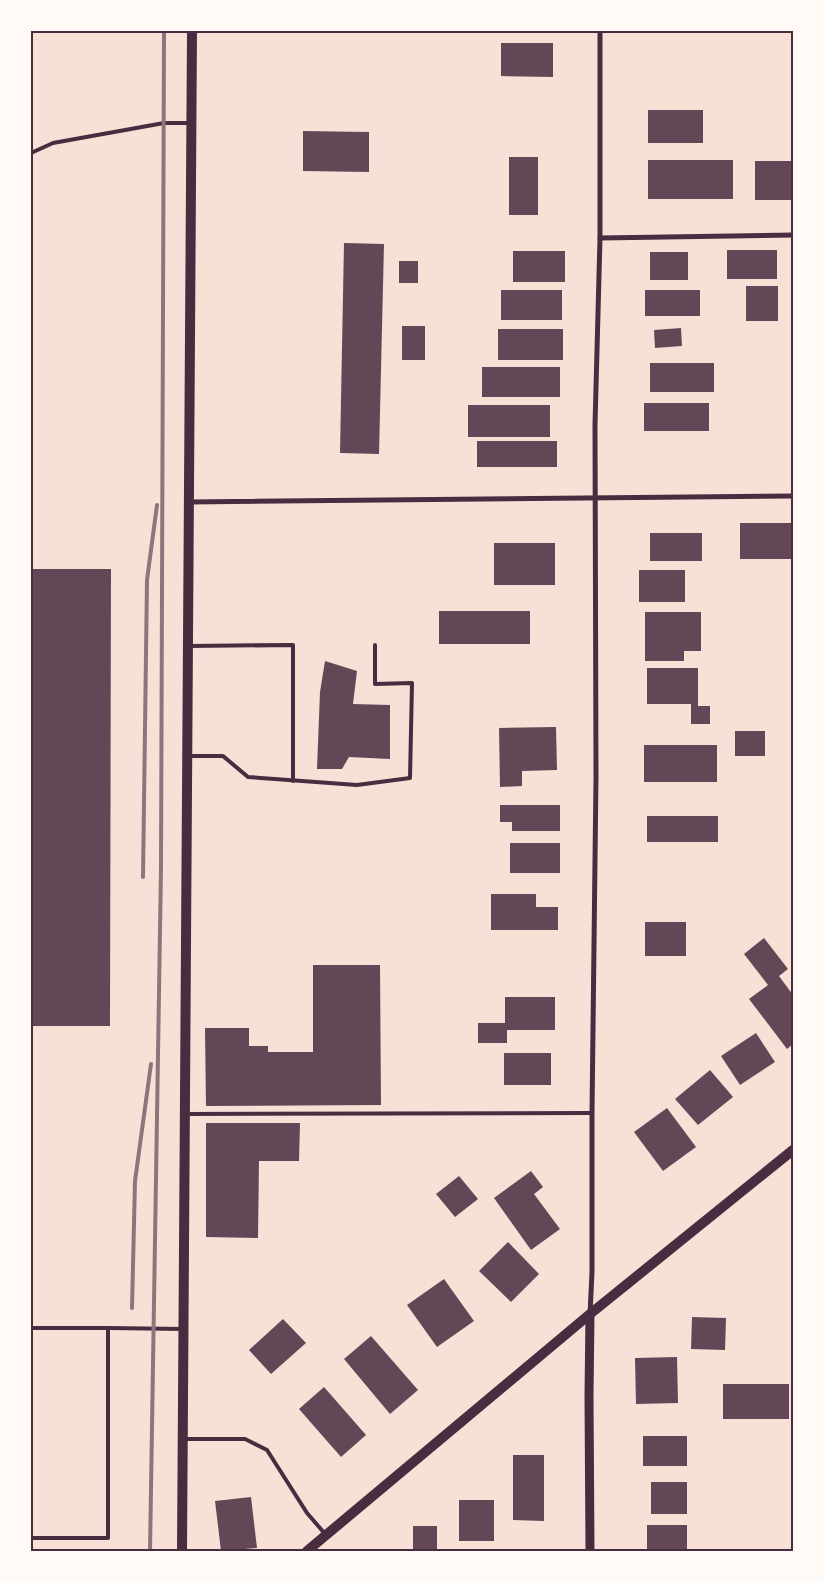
<svg xmlns="http://www.w3.org/2000/svg" width="824" height="1582" viewBox="0 0 824 1582" font-family="'Source Sans 3',sans-serif">
	<style>
		.building { fill: #644757 }
		.lines { fill: none; stroke-linecap: round; stroke-linejoin: round }
		.service { stroke: #4a2c40; stroke-width: 4 }
		.minor { stroke: #4a2c40; stroke-width: 5 }
		.tertiary { stroke: #4a2c40; stroke-width: 9 }
		.secondary { stroke: #4a2c40; stroke-width: 10 }
		.rail { stroke: #8f747c; stroke-width: 4 }
		.neatline { fill: none; stroke: #4a2c40; stroke-width: 2 }
	</style>
	<rect width="100%" height="100%" fill="#f7e1d7"/>
	<g class="building">
		<polygon points="501,43 553,43 553,77 501,76"/>
		<rect x="648" y="110" width="55" height="33"/>
		<polygon points="303,131 369,132 369,172 303,171"/>
		<rect x="509" y="157" width="29" height="58"/>
		<rect x="648" y="160" width="85" height="39"/>
		<rect x="755" y="161" width="38" height="39"/>
		<polygon points="344,243 384,244 379,454 340,453"/>
		<rect x="727" y="250" width="50" height="29"/>
		<rect x="513" y="251" width="52" height="31"/>
		<rect x="650" y="252" width="38" height="28"/>
		<rect x="399" y="261" width="19" height="22"/>
		<rect x="746" y="286" width="32" height="35"/>
		<rect x="501" y="290" width="61" height="30"/>
		<rect x="645" y="290" width="55" height="26"/>
		<rect x="402" y="326" width="23" height="34"/>
		<polygon points="681,328 682,346 655,348 654,330"/>
		<rect x="498" y="329" width="65" height="31"/>
		<rect x="650" y="363" width="64" height="29"/>
		<rect x="482" y="367" width="78" height="30"/>
		<rect x="644" y="403" width="65" height="28"/>
		<rect x="468" y="405" width="82" height="32"/>
		<rect x="477" y="441" width="80" height="26"/>
		<rect x="740" y="523" width="53" height="36"/>
		<rect x="650" y="533" width="52" height="28"/>
		<rect x="494" y="543" width="61" height="42"/>
		<polygon points="31,569 111,569 110,1026 31,1026"/>
		<rect x="639" y="570" width="46" height="32"/>
		<rect x="439" y="611" width="91" height="33"/>
		<polygon points="645,612 701,612 701,651 684,651 684,661 645,661"/>
		<polygon points="325,661 357,671 353,704 390,705 390,759 349,757 342,769 317,769 320,692"/>
		<polygon points="647,668 698,668 698,706 710,706 710,724 691,724 691,704 647,704"/>
		<polygon points="556,727 557,770 522,771 522,786 500,787 499,728"/>
		<rect x="735" y="731" width="30" height="25"/>
		<rect x="644" y="745" width="73" height="37"/>
		<polygon points="500,805 560,805 560,831 512,831 512,822 500,822"/>
		<rect x="647" y="816" width="71" height="26"/>
		<rect x="510" y="843" width="50" height="30"/>
		<polygon points="491,894 536,894 536,907 558,907 558,930 491,930"/>
		<rect x="645" y="922" width="41" height="34"/>
		<polygon points="764,938 788,969 779,976 793,995 793,1044 787,1049 749,999 768,985 744,954"/>
		<polygon points="313,965 380,965 381,1105 206,1106 205,1028 249,1028 249,1046 268,1046 268,1052 313,1052"/>
		<polygon points="505,997 555,997 555,1030 507,1030 507,1043 478,1043 478,1023 505,1023"/>
		<polygon points="756,1033 775,1062 740,1085 721,1056"/>
		<rect x="504" y="1053" width="47" height="32"/>
		<polygon points="710,1070 733,1097 698,1125 675,1099"/>
		<polygon points="667,1108 696,1147 663,1171 634,1132"/>
		<polygon points="206,1123 300,1123 299,1161 259,1161 258,1238 206,1237"/>
		<polygon points="531,1171 543,1187 534,1194 560,1229 531,1250 494,1198"/>
		<polygon points="459,1176 478,1199 455,1217 436,1194"/>
		<polygon points="508,1242 539,1274 511,1302 479,1271"/>
		<polygon points="444,1279 474,1321 437,1347 407,1305"/>
		<polygon points="692,1317 726,1318 725,1350 691,1349"/>
		<polygon points="283,1319 306,1343 271,1374 249,1350"/>
		<polygon points="371,1336 418,1390 390,1414 344,1359"/>
		<polygon points="677,1357 678,1403 636,1404 635,1358"/>
		<rect x="723" y="1384" width="66" height="35"/>
		<polygon points="324,1387 366,1435 341,1457 299,1409"/>
		<rect x="643" y="1436" width="44" height="30"/>
		<polygon points="513,1455 544,1455 544,1521 513,1520"/>
		<rect x="651" y="1482" width="36" height="32"/>
		<polygon points="251,1497 257,1548 221,1551 215,1501"/>
		<rect x="459" y="1500" width="35" height="41"/>
		<rect x="647" y="1525" width="40" height="26"/>
		<rect x="413" y="1526" width="24" height="25"/>
	</g>
	<g class="lines">
		<g class="service">
			<polyline points="31,153 53,143 164,123 189,123"/>
			<polyline points="189,646 293,645 293,781"/>
			<polyline points="188,756 223,756 248,777 357,785 410,778 412,683 375,684 375,645"/>
			<polyline points="186,1114 592,1113"/>
			<polyline points="31,1328 108,1328 108,1538 31,1538"/>
			<polyline points="108,1328 183,1329"/>
			<polyline points="183,1439 245,1439 267,1450 307,1513 326,1535"/>
		</g>
		<g class="minor">
			<polyline points="600,238 793,235"/>
			<polyline points="190,502 793,496"/>
			<polyline points="590,1314 592,1272 592,1113 596,777 595,425 600,238 600,31"/>
		</g>
		<polyline class="tertiary" points="590,1314 589,1396 590,1551"/>
		<g class="secondary">
			<polyline points="182,1551 192,31"/>
			<polyline points="307,1551 590,1314 793,1150"/>
		</g>
		<g class="rail">
			<polyline points="143,877 147,580 157,505"/>
			<polyline points="132,1308 135,1181 151,1064"/>
			<polyline points="150,1551 161,868 164,31"/>
		</g>
	</g>
	<rect width="824" height="1582" fill="none" stroke="#fffaf5" stroke-width="65"/>
	<rect x="32" y="32" width="760" height="1518" class="neatline"/>
</svg>
